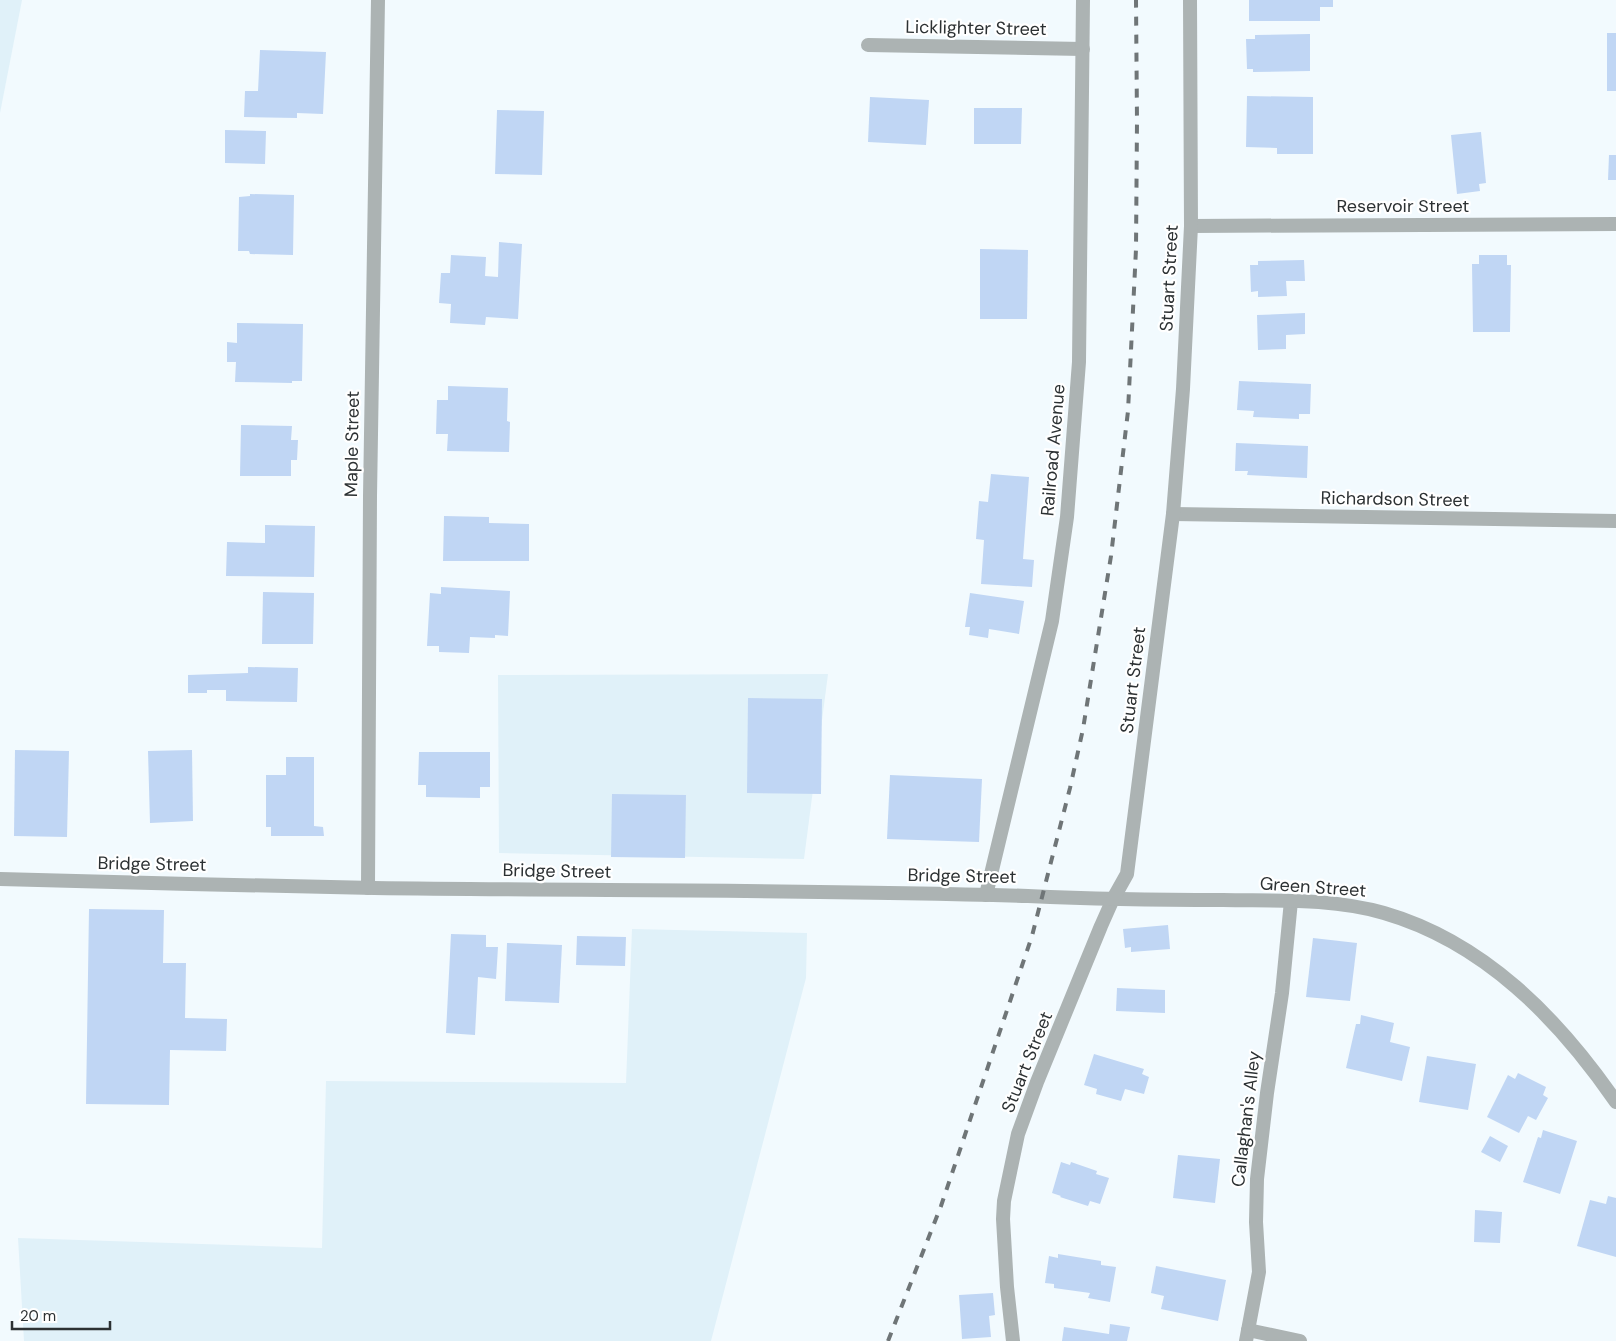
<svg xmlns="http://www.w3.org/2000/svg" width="1616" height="1341" viewBox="0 0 1616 1341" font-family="'DM Sans',sans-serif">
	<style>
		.built { fill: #e0f1f9 }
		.building { fill: #c0d6f4 }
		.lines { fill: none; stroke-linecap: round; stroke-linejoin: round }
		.service { stroke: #acb3b3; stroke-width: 14 }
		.minor { stroke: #acb3b3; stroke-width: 14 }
		.tertiary { stroke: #acb3b3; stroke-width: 14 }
		.rail { stroke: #6f7577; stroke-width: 4; stroke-dasharray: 9 9; stroke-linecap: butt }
		.labels { text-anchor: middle; stroke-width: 4.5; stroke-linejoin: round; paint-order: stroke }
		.street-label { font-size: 18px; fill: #2c3133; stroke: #fff }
	</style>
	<rect width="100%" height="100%" fill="#f2fafe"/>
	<g class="built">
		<polygon points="0,0 22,0 0,113"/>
		<polygon points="828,674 804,859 499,853 498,675"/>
		<polygon points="632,929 807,933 806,978 711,1341 24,1341 18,1238 322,1248 326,1081 626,1083"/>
	</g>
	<g class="building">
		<polygon points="1249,0 1333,0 1333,7 1320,7 1320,21 1249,21"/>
		<rect x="1607" y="33" width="9" height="58"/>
		<polygon points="1310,34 1310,71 1253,72 1253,69 1247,69 1246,39 1255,39 1255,35"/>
		<polygon points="260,50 326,52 323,114 297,113 297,118 244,117 245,91 258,91"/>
		<polygon points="1247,96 1313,97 1313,154 1277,154 1277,148 1246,147"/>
		<polygon points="870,97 929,100 926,145 868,142"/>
		<polygon points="974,108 1022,108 1021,144 974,144"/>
		<polygon points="497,110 544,111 542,175 495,174"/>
		<polygon points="225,130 266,131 265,164 225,163"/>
		<polygon points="1481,132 1486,183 1479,184 1480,191 1457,194 1451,135"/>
		<polygon points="1609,155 1616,155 1616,180 1608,180"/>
		<polygon points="250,194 294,195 293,255 250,254 249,251 238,251 239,197 250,196"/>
		<polygon points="499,242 522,244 518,319 486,317 485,325 450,323 451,304 439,303 441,273 450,273 451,255 486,257 485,276 498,277"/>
		<polygon points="980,249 1028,250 1027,319 980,319"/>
		<polygon points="1479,255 1507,255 1507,265 1511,265 1510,332 1473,332 1472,264 1479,264"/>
		<polygon points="1304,260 1305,281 1286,281 1287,296 1258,297 1258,291 1251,292 1250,265 1258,265 1258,261"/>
		<polygon points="1305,313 1305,334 1286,335 1286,349 1258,350 1257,315"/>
		<polygon points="237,323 303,324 302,381 292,381 292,383 235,382 236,362 227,362 227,342 237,343"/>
		<polygon points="1239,381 1311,384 1310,414 1299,414 1299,419 1253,417 1254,411 1237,410"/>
		<polygon points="448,386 508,388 507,421 510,422 509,452 447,451 448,434 436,434 437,400 448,400"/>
		<polygon points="241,425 292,426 291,440 298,440 297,460 291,460 291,476 240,476"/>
		<polygon points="1236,443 1308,446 1307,478 1247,475 1248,471 1235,471"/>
		<polygon points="991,474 1029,477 1023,559 1034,560 1032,587 981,584 984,540 976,539 979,501 988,502"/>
		<polygon points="444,516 489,517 489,523 529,524 529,561 443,561"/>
		<polygon points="265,525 315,526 314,577 226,576 227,542 265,543"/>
		<polygon points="441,587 510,591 508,636 495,635 495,638 470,637 469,653 439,652 439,646 427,646 430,593 441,594"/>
		<polygon points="263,592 314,593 313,644 262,644"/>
		<polygon points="970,593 1024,601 1019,634 989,629 988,638 969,635 970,627 965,627"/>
		<polygon points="248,667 298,668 297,702 226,701 226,690 207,690 207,693 188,693 188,675 248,673"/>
		<polygon points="748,698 822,699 821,794 747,793"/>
		<polygon points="15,750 69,751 67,837 14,836"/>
		<polygon points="192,750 193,821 150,823 148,751"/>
		<polygon points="419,752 490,752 490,787 480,787 480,798 426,797 426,785 418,785"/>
		<polygon points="286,757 314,757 314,826 323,827 324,836 271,836 271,827 266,827 266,775 286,775"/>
		<polygon points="890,775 982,779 979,842 887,839"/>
		<polygon points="612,794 686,795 685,858 611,857"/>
		<polygon points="89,909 164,910 163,963 186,963 185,1018 227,1019 226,1051 170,1050 169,1105 86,1104"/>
		<polygon points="1168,925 1170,949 1131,952 1131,947 1125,948 1123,929"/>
		<polygon points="451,934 486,935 486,947 498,947 496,979 478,977 475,1035 446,1033"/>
		<polygon points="577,936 626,937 625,966 576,965"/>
		<polygon points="1313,938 1357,943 1350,1001 1306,997"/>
		<polygon points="507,943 562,945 559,1003 505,1001"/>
		<polygon points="1117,988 1165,990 1165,1013 1116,1011"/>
		<polygon points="1361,1015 1394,1023 1390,1042 1410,1047 1402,1081 1346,1068 1356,1024 1360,1024"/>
		<polygon points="1094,1054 1144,1069 1142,1074 1149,1077 1144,1094 1125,1089 1121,1101 1096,1094 1097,1089 1084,1085"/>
		<polygon points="1427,1056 1476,1064 1468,1110 1419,1102"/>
		<polygon points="1518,1073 1546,1087 1543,1095 1548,1098 1536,1120 1528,1116 1519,1133 1487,1117 1508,1075 1515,1079"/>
		<polygon points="1543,1130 1577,1141 1560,1194 1523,1182 1538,1137 1541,1138"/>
		<polygon points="1490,1136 1508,1146 1500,1162 1481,1152"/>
		<polygon points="1178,1155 1220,1159 1215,1203 1173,1198"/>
		<polygon points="1061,1162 1070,1165 1071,1162 1097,1171 1096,1174 1109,1178 1100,1204 1090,1201 1088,1206 1060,1197 1061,1196 1052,1193"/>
		<polygon points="1608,1196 1616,1198 1616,1257 1577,1246 1590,1200 1606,1204"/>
		<polygon points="1475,1210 1502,1212 1500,1243 1474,1242"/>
		<polygon points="1058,1254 1101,1261 1101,1265 1116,1267 1110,1302 1088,1298 1090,1293 1054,1288 1054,1284 1045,1283 1049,1256 1058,1258"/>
		<polygon points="1156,1266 1226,1280 1218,1321 1161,1309 1164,1296 1151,1293"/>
		<polygon points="993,1293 995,1315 989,1316 991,1337 962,1339 959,1295"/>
		<polygon points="1110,1324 1130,1327 1127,1341 1062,1341 1064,1327 1109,1334"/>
	</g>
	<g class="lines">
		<polyline class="service" points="1248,1330 1300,1341"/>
		<g class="minor">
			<polyline points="868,45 1083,49"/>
			<polyline points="1191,226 1616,224"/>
			<polyline points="1173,514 1616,521"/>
			<polyline points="368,888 370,496 378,0"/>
			<polyline points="986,895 1052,621 1067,517 1079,362 1083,0"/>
			<polyline points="1013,1341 1007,1287 1003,1219 1004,1201 1018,1134 1037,1082 1101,926 1113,899"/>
			<polyline points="1246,1341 1259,1272 1256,1222 1257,1179 1267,1093 1282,993 1291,901"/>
		</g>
		<g class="tertiary">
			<path d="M0,879C125,882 249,886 374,888C592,891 810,889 1028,896C1093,899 1158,900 1223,900C1277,901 1332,898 1384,913C1484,942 1558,1018 1616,1102"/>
			<polyline points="1113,899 1127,874 1173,514 1183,389 1191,226 1190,0"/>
		</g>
		<polyline class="rail" points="888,1341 941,1206 1032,936 1070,788 1083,729 1111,556 1128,411 1136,249 1137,121 1136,0"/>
	</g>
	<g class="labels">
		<g class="street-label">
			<text transform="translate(976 28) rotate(1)" y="6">Licklighter Street</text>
			<text x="1403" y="212">Reservoir Street</text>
			<text transform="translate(1169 278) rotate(-87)" y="6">Stuart Street</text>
			<text transform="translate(352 444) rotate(-89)" y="6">Maple Street</text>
			<text transform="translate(1053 450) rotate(-85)" y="6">Railroad Avenue</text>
			<text transform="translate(1395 499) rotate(1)" y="6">Richardson Street</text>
			<text transform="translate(1133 680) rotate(-83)" y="6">Stuart Street</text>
			<text transform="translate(152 864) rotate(1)" y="6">Bridge Street</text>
			<text transform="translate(557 871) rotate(1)" y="6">Bridge Street</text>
			<text transform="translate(962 876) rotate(1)" y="6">Bridge Street</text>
			<text transform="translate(1313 887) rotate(4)" y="6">Green Street</text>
			<text transform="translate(1027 1062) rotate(-68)" y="6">Stuart Street</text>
			<text transform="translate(1246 1119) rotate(-83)" y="6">Callaghan's Alley</text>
		</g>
	</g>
	<path d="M12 1321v8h98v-8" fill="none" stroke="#2c3133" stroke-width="2.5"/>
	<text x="20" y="1321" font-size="15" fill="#2c3133" stroke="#ffffff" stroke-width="4" paint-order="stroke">20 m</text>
</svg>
